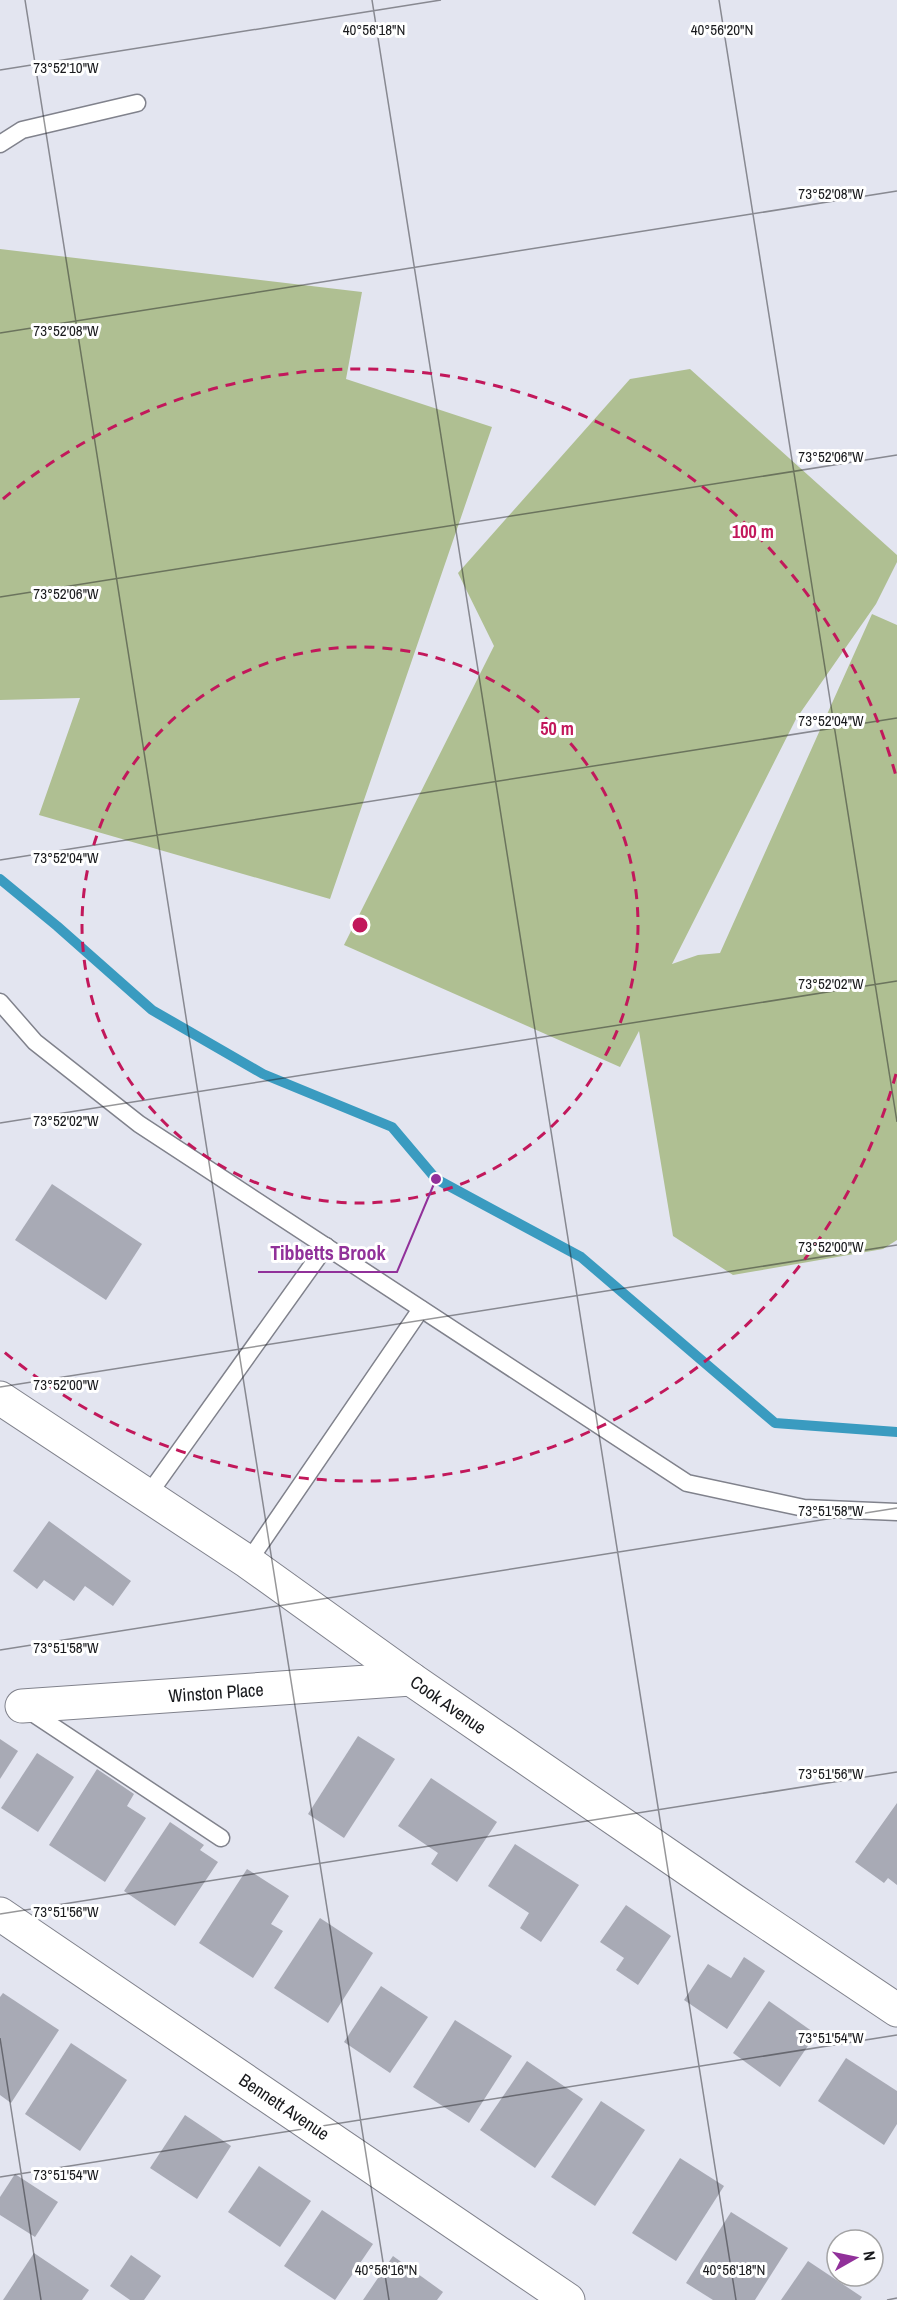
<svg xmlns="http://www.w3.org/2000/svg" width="897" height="2300" viewBox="0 0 897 2300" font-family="'Archivo Narrow',sans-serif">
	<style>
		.green { fill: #afbf92 }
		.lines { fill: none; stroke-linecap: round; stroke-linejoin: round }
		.stream { stroke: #3a9bc0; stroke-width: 10 }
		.building { fill: #a8aab5 }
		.service-casing { stroke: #80828c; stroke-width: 19 }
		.minor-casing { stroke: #80828c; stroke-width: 35 }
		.service { stroke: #fff; stroke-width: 16 }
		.minor { stroke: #fff; stroke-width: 33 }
		.ticks { fill: none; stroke: #18191c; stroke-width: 1.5; stroke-opacity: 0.45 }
		.ring { fill: none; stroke: #c2185b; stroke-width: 3; stroke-dasharray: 10 8 }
		.labels { text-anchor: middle; stroke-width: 6; stroke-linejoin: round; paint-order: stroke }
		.street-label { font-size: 18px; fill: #18191c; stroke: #fff }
		.ticks-label { font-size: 15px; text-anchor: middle; fill: #18191c; stroke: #fff; stroke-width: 6; stroke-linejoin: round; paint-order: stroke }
		.centre { fill: #c2185b; stroke: #fff; stroke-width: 3 }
		.ring-label { font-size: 18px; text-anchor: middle; font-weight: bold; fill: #c2185b; stroke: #fff; stroke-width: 6; stroke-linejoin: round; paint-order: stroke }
		.leader { fill: none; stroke: #91319a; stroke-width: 2 }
		.callout-dot { fill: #91319a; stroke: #fff; stroke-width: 2 }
		.callout-label { font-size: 20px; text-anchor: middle; font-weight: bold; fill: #91319a; stroke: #fff; stroke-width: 6; stroke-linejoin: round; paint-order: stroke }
	</style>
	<rect width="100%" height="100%" fill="#e3e5f0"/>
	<g class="green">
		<polygon points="0,249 362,292 346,379 492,427 330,899 39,815 80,698 0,700"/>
		<polygon points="690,369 897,555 897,562 876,604 796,719 672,964 698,955 720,953 872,614 897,625 897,1240 883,1249 733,1275 673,1236 639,1031 620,1067 344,945 494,646 458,573 630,379"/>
	</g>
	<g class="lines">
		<polyline class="stream" points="0,879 57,926 152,1010 263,1074 392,1127 436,1179 581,1257 775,1423 897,1432"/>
	</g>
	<g class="building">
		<polygon points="52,1184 142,1244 106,1300 15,1240"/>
		<polygon points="49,1521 131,1581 113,1606 85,1586 74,1601 44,1580 37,1589 13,1571"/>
		<polygon points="358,1736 395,1759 344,1838 308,1814"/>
		<polygon points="0,1739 18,1751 0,1779"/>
		<polygon points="37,1753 74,1777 38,1832 1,1808"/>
		<polygon points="97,1769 134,1794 127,1806 146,1818 105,1882 49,1845"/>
		<polygon points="431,1778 497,1822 457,1882 431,1864 438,1853 398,1826"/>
		<polygon points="897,1803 897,1885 888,1878 884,1883 855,1862"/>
		<polygon points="170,1822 204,1845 200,1850 218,1862 175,1926 124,1891"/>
		<polygon points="515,1844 579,1885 541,1942 520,1928 529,1913 488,1886"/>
		<polygon points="247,1869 289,1896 271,1924 283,1931 253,1978 199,1943"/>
		<polygon points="626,1905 671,1936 638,1985 616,1970 624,1958 600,1942"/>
		<polygon points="320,1918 373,1953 328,2023 274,1988"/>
		<polygon points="744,1957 765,1971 727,2029 684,2000 708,1964 731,1978"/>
		<polygon points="381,1986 428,2017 390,2073 344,2042"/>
		<polygon points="3,1993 59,2030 11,2103 0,2095 0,1997"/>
		<polygon points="769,2001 816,2034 780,2087 733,2053"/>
		<polygon points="455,2020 512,2056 469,2123 413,2087"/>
		<polygon points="71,2043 127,2080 80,2151 25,2114"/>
		<polygon points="846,2058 897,2091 897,2124 884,2145 818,2101"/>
		<polygon points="527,2061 583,2099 535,2168 480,2130"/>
		<polygon points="601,2101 645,2130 595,2206 551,2177"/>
		<polygon points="185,2115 231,2146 197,2199 150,2168"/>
		<polygon points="680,2158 724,2186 676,2261 632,2233"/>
		<polygon points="259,2166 311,2201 280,2247 228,2212"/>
		<polygon points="15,2174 58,2202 35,2237 0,2215 0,2197"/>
		<polygon points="322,2210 373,2244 335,2300 284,2266"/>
		<polygon points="731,2212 788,2248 755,2300 713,2300 686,2283"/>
		<polygon points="34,2253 89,2290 82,2300 3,2300"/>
		<polygon points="131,2255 161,2276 144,2300 130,2300 110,2286"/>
		<polygon points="393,2256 443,2292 437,2300 363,2300"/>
		<polygon points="808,2261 862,2297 860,2300 781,2300"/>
	</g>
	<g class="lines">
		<g class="service-casing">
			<g id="service">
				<polyline points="0,144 22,130 137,103"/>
				<polyline points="0,1002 35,1042 139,1124 687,1483 804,1508 897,1512"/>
				<polyline points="148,1495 326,1246"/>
				<polyline points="248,1562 421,1309"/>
				<polyline points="28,1710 221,1838"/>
			</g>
		</g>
		<g class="minor-casing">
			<g id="minor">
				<polyline points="0,1398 248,1562 411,1679 733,1900 897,2010"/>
				<polyline points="22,1706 411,1679"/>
				<polyline points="0,1914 568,2300"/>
			</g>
		</g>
		<use href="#service" class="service"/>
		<use href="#minor" class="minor"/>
	</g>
	<path class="ticks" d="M25,0L389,2300M372,0L736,2300M719,0L897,1122M0,70L441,0M0,333L897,191M0,597L897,455M0,860L897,718M0,1123L897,981M0,1387L897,1245M0,1650L897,1508M0,1914L897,1772M0,2038L41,2300M0,2177L897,2035M887,2300L897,2298"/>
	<g class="ring">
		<circle cx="360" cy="925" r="278"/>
		<path d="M896 1074A556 556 0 0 1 3 1351M3 499A556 556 0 0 1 896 776"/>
	</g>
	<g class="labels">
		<g class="street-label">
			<text transform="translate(216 1693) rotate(-4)" y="6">Winston Place</text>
			<text transform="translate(448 1705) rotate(35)" y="6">Cook Avenue</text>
			<text transform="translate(284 2107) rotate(34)" y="6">Bennett Avenue</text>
		</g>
	</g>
	<g class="ticks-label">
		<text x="374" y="35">40°56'18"N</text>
		<text x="722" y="35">40°56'20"N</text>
		<text x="66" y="73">73°52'10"W</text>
		<text x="831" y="199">73°52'08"W</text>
		<text x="66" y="336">73°52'08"W</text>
		<text x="831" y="462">73°52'06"W</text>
		<text x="66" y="599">73°52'06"W</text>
		<text x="831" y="726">73°52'04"W</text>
		<text x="66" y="863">73°52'04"W</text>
		<text x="831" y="989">73°52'02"W</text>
		<text x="66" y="1126">73°52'02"W</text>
		<text x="831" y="1252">73°52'00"W</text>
		<text x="66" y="1390">73°52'00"W</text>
		<text x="831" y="1516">73°51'58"W</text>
		<text x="66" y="1653">73°51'58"W</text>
		<text x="831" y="1779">73°51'56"W</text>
		<text x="66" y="1917">73°51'56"W</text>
		<text x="831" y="2043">73°51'54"W</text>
		<text x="66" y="2180">73°51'54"W</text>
		<text x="386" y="2275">40°56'16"N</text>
		<text x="734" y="2275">40°56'18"N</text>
	</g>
	<circle cx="360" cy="925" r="9" class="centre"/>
	<g class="ring-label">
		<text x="753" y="538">100 m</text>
		<text x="557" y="735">50 m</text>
	</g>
	<path class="leader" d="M436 1179L397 1272H258"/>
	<circle class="callout-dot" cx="436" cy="1179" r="6"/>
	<g class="callout-label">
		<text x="328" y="1260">Tibbetts Brook</text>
	</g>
	<g transform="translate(855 2258) rotate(81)"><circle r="28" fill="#ffffff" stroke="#a3a3a4" stroke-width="1.5"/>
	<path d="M0-4.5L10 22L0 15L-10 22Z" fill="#91319a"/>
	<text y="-9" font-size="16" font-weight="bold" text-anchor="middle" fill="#18191c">N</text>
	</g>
</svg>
